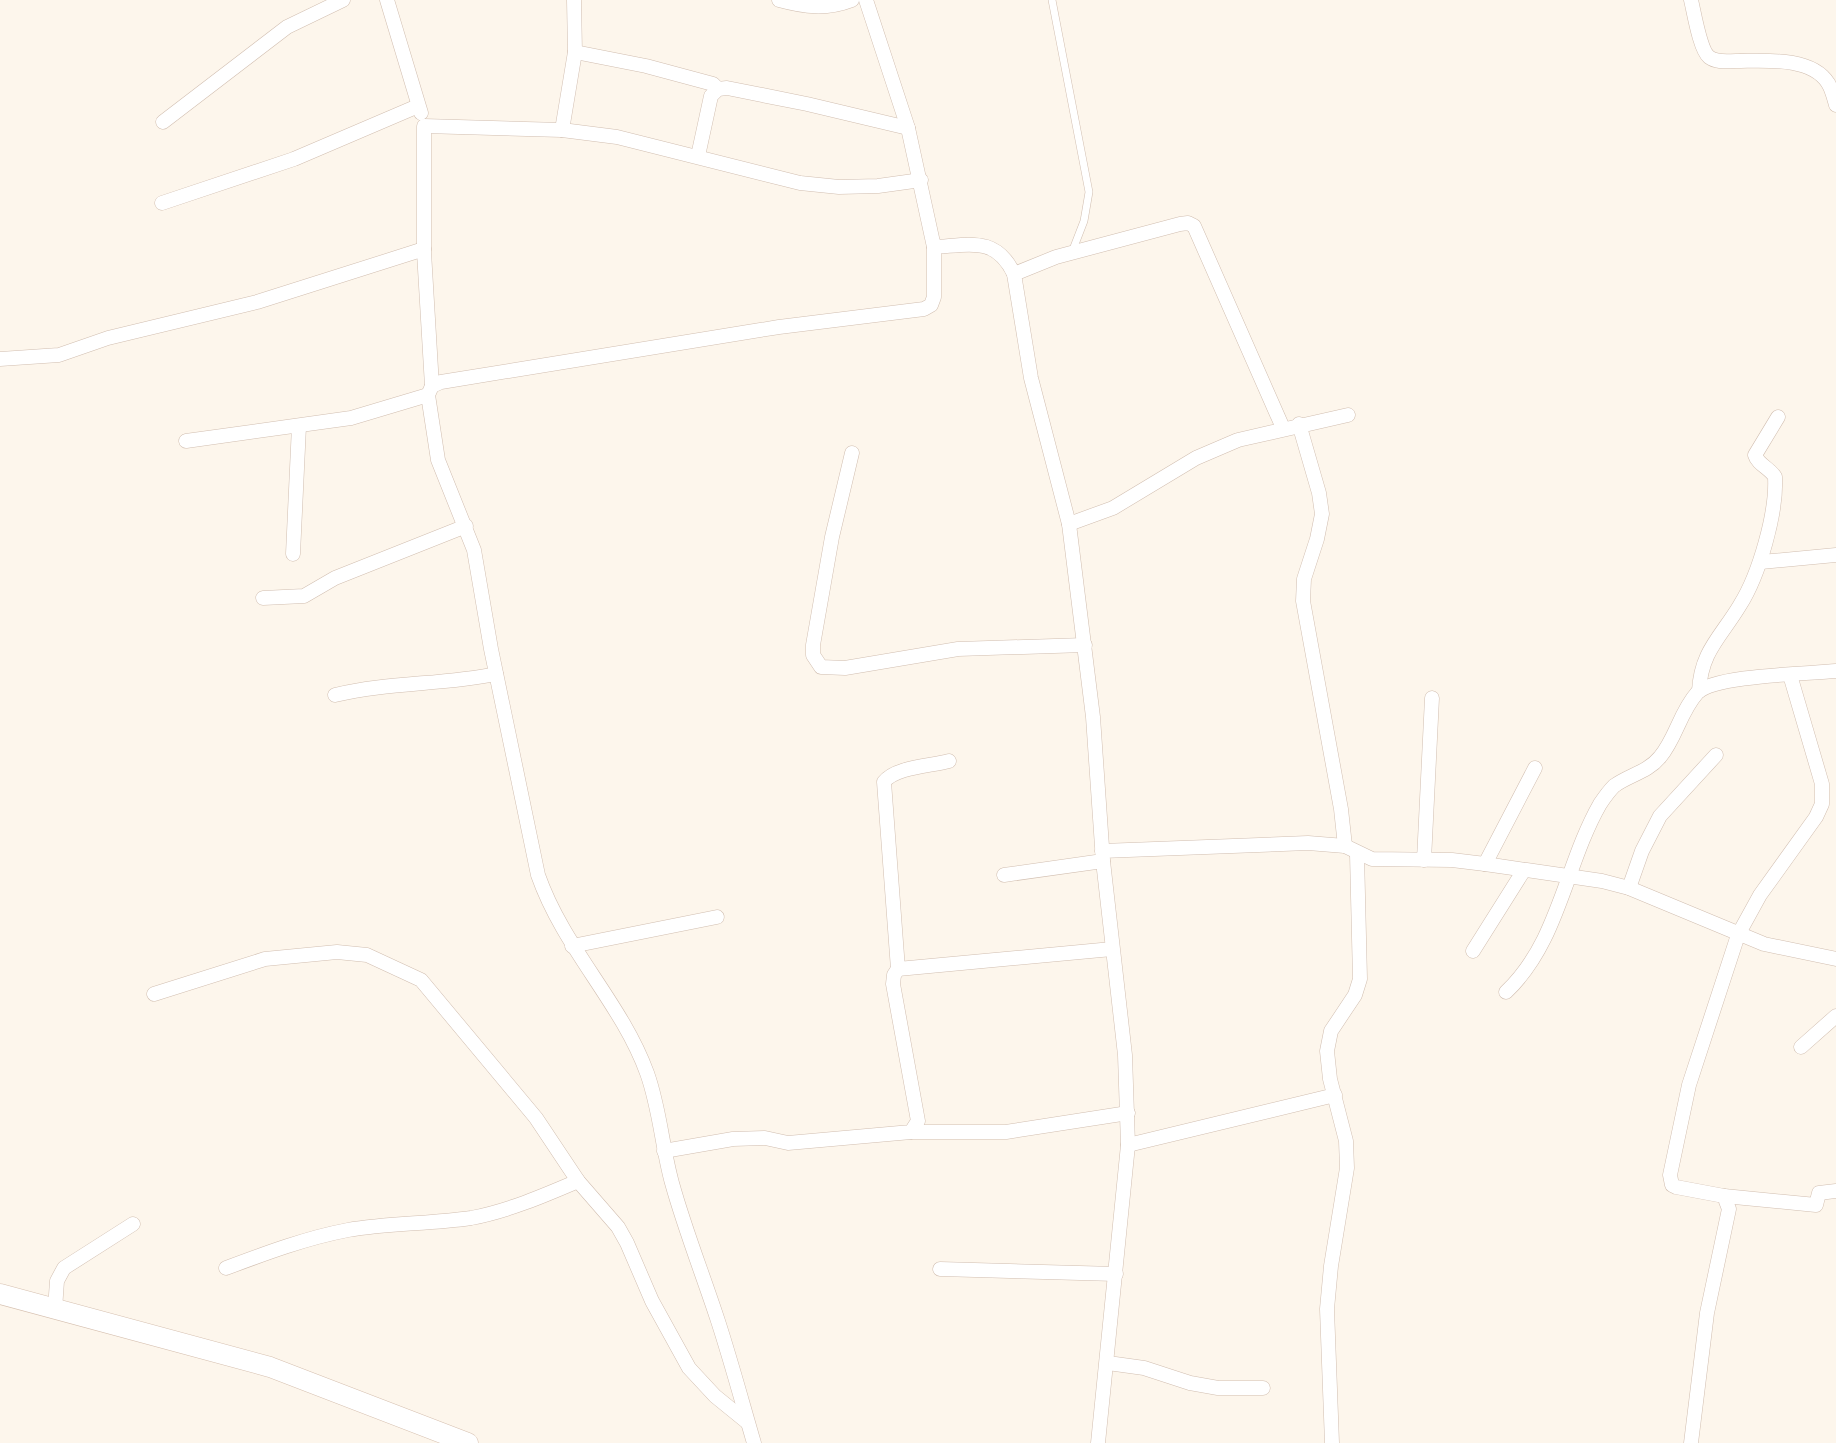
<svg xmlns="http://www.w3.org/2000/svg" width="1836" height="1443" viewBox="0 0 1836 1443" font-family="'Nunito Sans',sans-serif">
	<style>
		.lines { fill: none; stroke-linecap: round; stroke-linejoin: round }
		.lane-casing { stroke: #d1beb0; stroke-width: 8 }
		.street-casing { stroke: #d1beb0; stroke-width: 15 }
		.secondary-casing { stroke: #d6c0b0; stroke-width: 21 }
		.lane { stroke: #fff; stroke-width: 7 }
		.street { stroke: #fff; stroke-width: 14 }
		.secondary { stroke: #fff; stroke-width: 20 }
	</style>
	<rect width="100%" height="100%" fill="#fdf6ec"/>
	<g class="lines">
		<g class="lane-casing">
			<polyline id="lane" points="1052,0 1089,192 1084,221 1072,252"/>
		</g>
		<g class="street-casing">
			<g id="street">
				<polyline points="387,0 421,113"/>
				<path d="M779,0C805,7 826,10 852,0"/>
				<path d="M866,0L908,128L934,247C970,245 996,236 1014,274L1031,378L1069,524L1093,717L1103,861L1125,1055L1128,1145L1098,1443"/>
				<path d="M1691,0C1694,12 1700,50 1709,57C1717,63 1728,61 1736,61C1763,61 1811,56 1828,83C1832,89 1834,98 1836,105"/>
				<polyline points="575,52 646,66 713,84 718,89"/>
				<polyline points="163,122 287,27 343,0"/>
				<polyline points="562,130 575,52 574,0"/>
				<polyline points="698,156 711,96 718,89 727,88 807,104 908,128"/>
				<polyline points="162,203 294,159 418,106"/>
				<polyline points="1014,274 1056,257 1180,224 1188,223 1194,226 1283,428"/>
				<polyline points="0,359 59,355 108,338 257,302 424,249"/>
				<polyline points="432,386 424,252 424,126 562,130 617,137 800,183 839,187 878,186 921,180"/>
				<polyline points="1299,424 1319,493 1322,514 1317,539 1304,579 1303,601 1341,809 1345,846"/>
				<polyline points="186,441 351,418 428,395"/>
				<polyline points="852,453 832,537 813,645 813,655 821,667 845,668 958,649 1085,645"/>
				<polyline points="1069,524 1113,508 1196,458 1238,440 1348,415"/>
				<polyline points="293,554 299,426"/>
				<polyline points="1761,562 1836,555"/>
				<polyline points="263,598 304,596 335,578 466,526"/>
				<path d="M1699,691C1701,651 1721,637 1740,605C1759,575 1777,513 1775,477C1770,468 1758,465 1755,455L1778,417"/>
				<path d="M335,695C388,682 443,685 496,674"/>
				<polyline points="1102,851 1308,843 1345,846 1372,859 1452,860 1485,864 1602,881 1629,888 1764,944 1836,959"/>
				<polyline points="1424,860 1432,698"/>
				<polyline points="1485,864 1535,768"/>
				<polyline points="1004,875 1103,861"/>
				<polyline points="1629,888 1642,851 1660,816 1716,755"/>
				<polyline points="572,946 717,917"/>
				<polyline points="1473,951 1524,870"/>
				<path d="M898,969L884,782C895,767 931,766 949,761"/>
				<path d="M1506,992C1559,942 1565,865 1600,804C1604,798 1609,791 1614,786C1629,775 1648,772 1660,757C1676,738 1680,712 1697,693C1714,675 1808,674 1836,671"/>
				<polyline points="154,994 265,959 337,952 367,955 421,980 536,1118 578,1181 618,1227 627,1243 652,1301 689,1368 715,1396 747,1422"/>
				<polyline points="1801,1047 1836,1016"/>
				<polyline points="911,1132 1006,1132 1128,1113"/>
				<polyline points="1128,1145 1335,1095"/>
				<polyline points="664,1151 733,1139 765,1138 788,1143 911,1132 918,1121 893,984 894,975 898,969 1112,949"/>
				<polyline points="1724,1196 1816,1205 1819,1193 1836,1191"/>
				<path d="M226,1268C266,1253 306,1238 348,1230C389,1223 430,1224 471,1218C508,1211 543,1196 578,1181"/>
				<polyline points="940,1269 1116,1274"/>
				<polyline points="55,1309 57,1281 64,1268 133,1224"/>
				<polyline points="1108,1363 1144,1368 1190,1383 1218,1388 1263,1388"/>
				<path d="M754,1443C742,1402 731,1361 718,1321C703,1275 685,1230 672,1183C662,1147 660,1109 647,1073C621,1002 564,949 538,875L491,649L474,550L438,460L428,395L432,386L441,382L779,327L924,309L931,305L934,297V247"/>
				<polyline points="1332,1443 1327,1309 1331,1266 1347,1168 1346,1141 1330,1079 1327,1051 1331,1031 1355,995 1360,979 1357,854"/>
				<polyline points="1691,1443 1707,1313 1729,1209 1724,1196 1676,1187 1672,1185 1670,1175 1689,1085 1738,935 1760,895 1816,817 1822,804 1822,784 1790,675"/>
			</g>
		</g>
		<g class="secondary-casing">
			<polyline id="secondary" points="0,1294 270,1367 468,1443"/>
		</g>
		<use href="#lane" class="lane"/>
		<use href="#street" class="street"/>
		<use href="#secondary" class="secondary"/>
	</g>
</svg>
